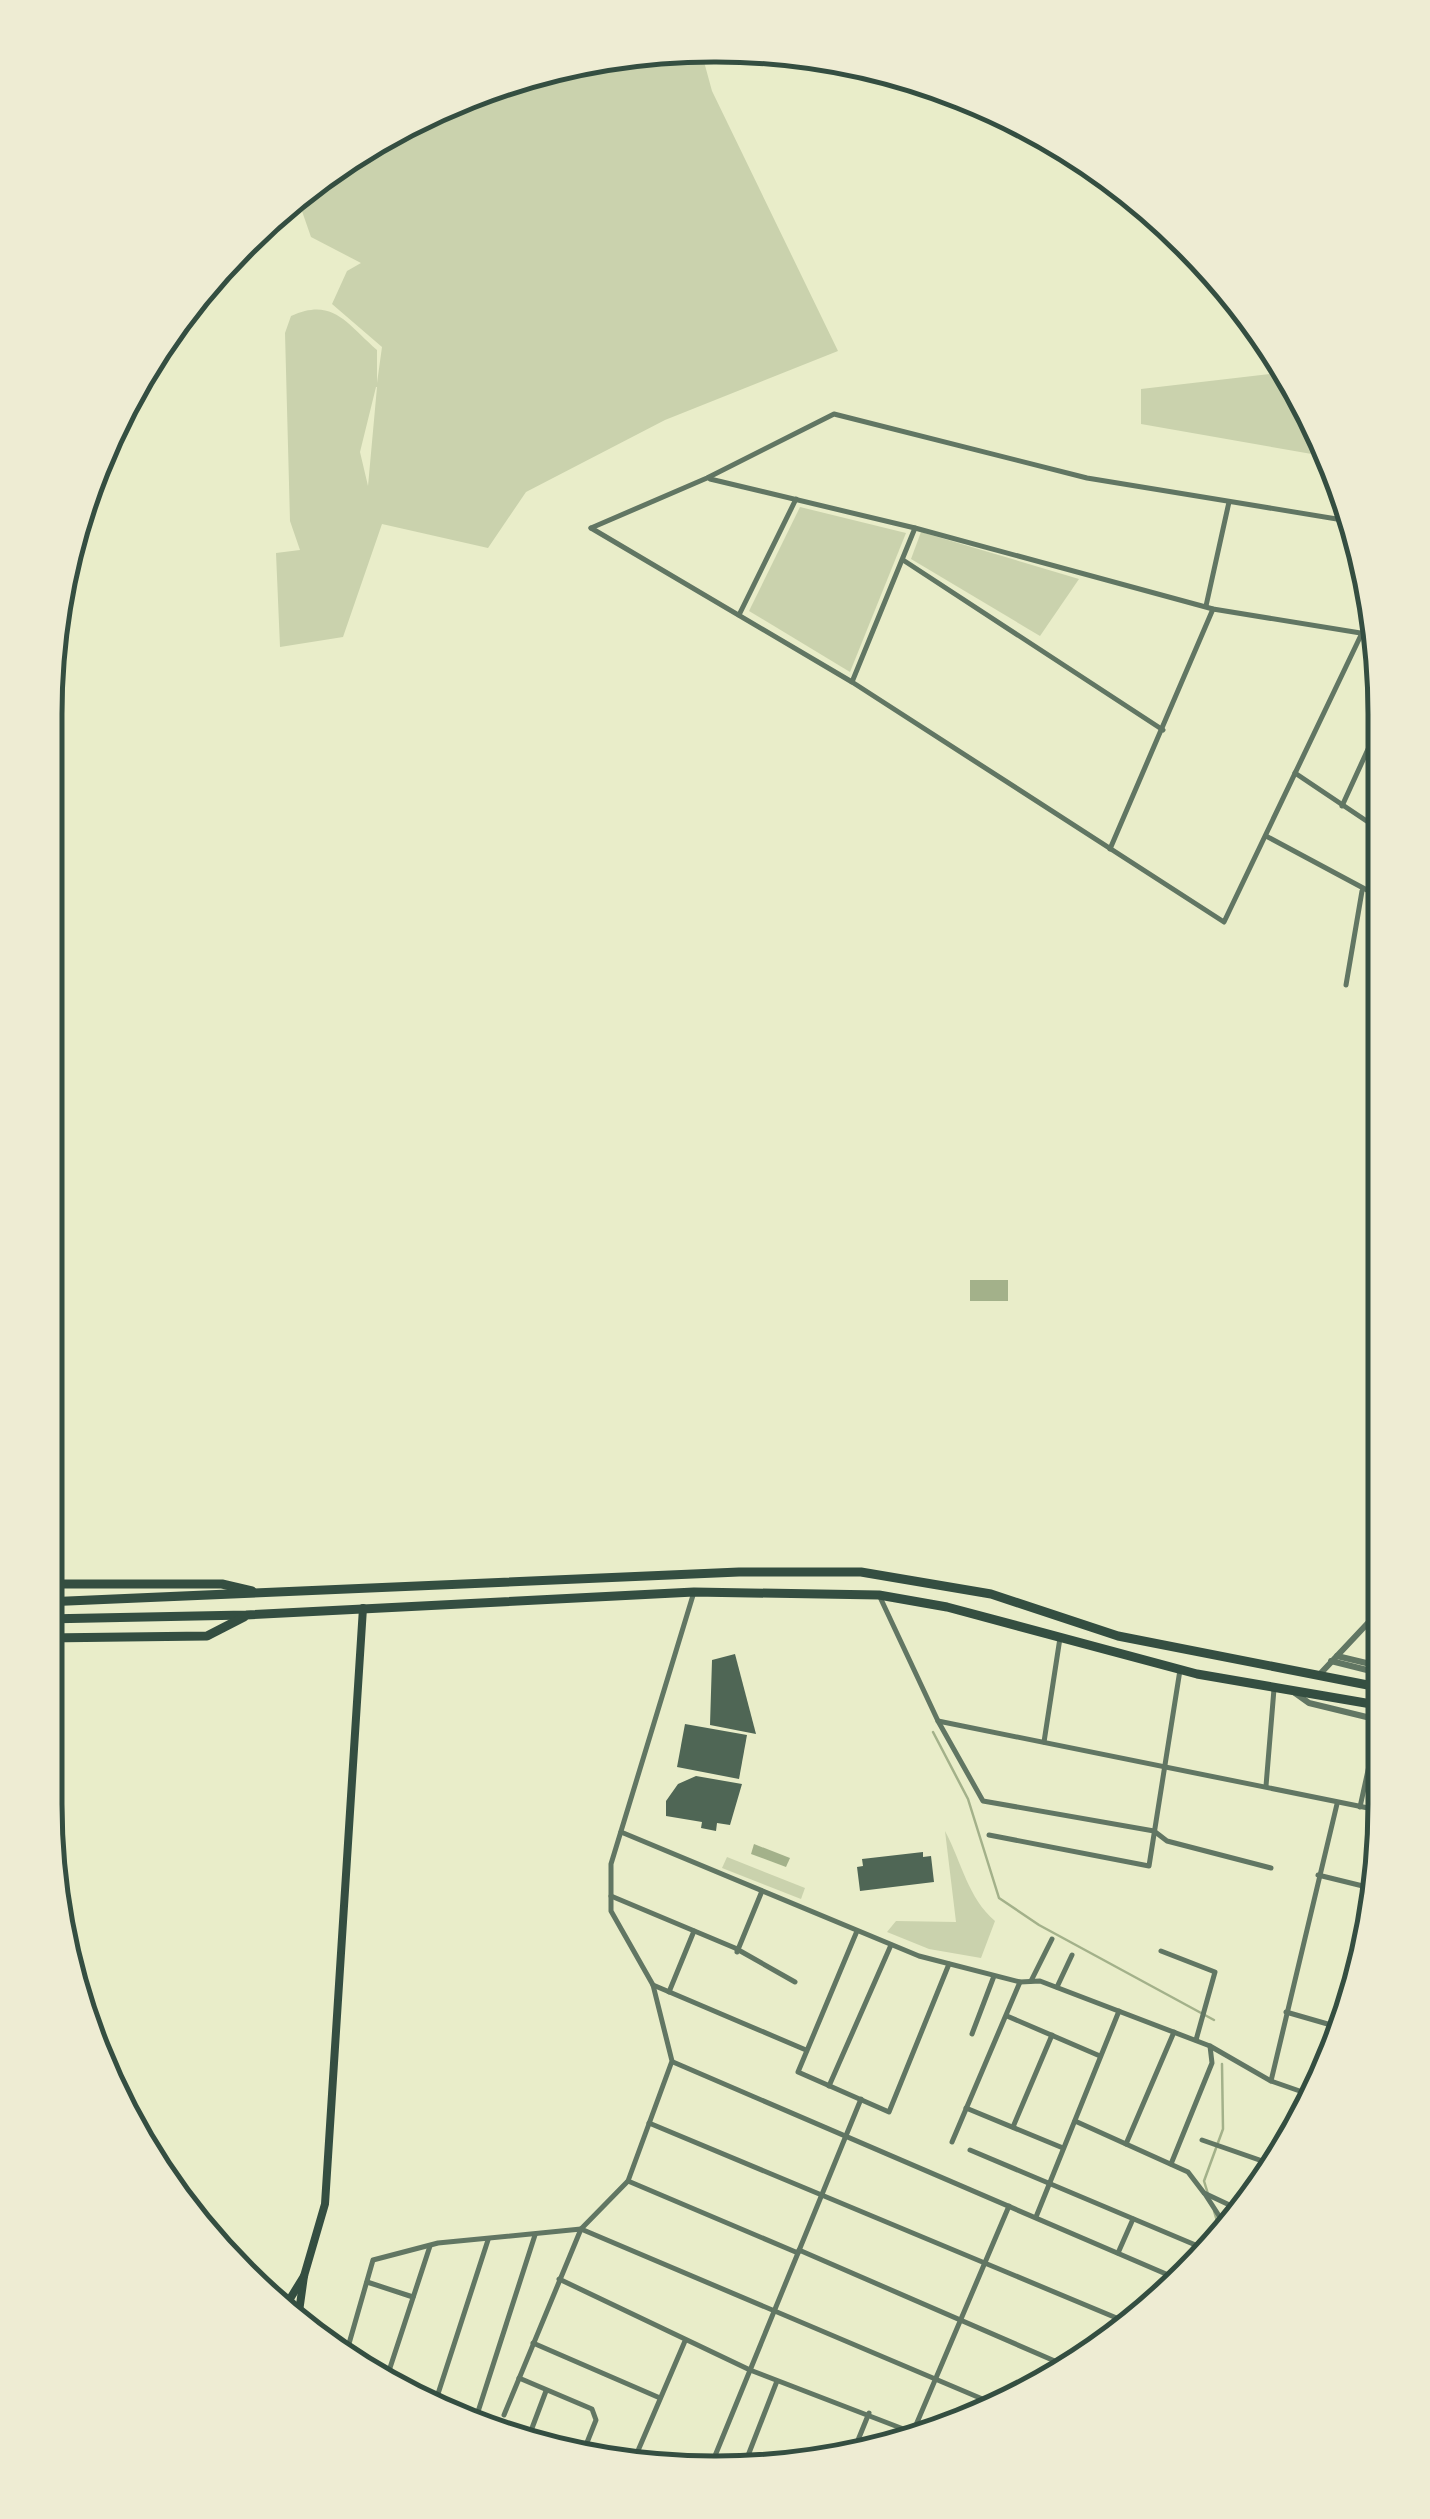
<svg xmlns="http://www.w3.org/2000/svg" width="1430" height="2519" viewBox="0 0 1430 2519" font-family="Cabin,sans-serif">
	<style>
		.green { fill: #cad2ad; fill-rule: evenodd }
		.water { fill: #a3b18a }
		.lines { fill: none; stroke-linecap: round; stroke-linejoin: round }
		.stream { stroke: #a3b18a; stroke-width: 2.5 }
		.building { fill: #4f6655 }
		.minor { stroke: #617663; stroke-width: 5 }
		.tertiary { stroke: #617663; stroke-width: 6 }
		.secondary { stroke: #344e41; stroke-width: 8 }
		.trunk { stroke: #344e41; stroke-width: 9 }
		.rim { fill: none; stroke: #344e41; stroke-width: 5 }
	</style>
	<rect width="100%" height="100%" fill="#e9edc9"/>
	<g class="green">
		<path d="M672,46L700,47L712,91L838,351L665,420L526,492L488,548L382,524L343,637L280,647L276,553L300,550L290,521L285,333L291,316C333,297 346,323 377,350V383L382,347L332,304L347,271L361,263L311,237L296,194L419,114L542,68ZM376,387H377L368,486L360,452Z"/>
		<polygon points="1287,372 1329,457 1141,424 1141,389"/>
		<polygon points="800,507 906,533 850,672 749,611"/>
		<polygon points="921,532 1079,579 1040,636 911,559"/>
		<path d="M945,1831C962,1863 968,1898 995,1921L981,1958L929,1949L887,1932L896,1921L956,1922Z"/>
		<polygon points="727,1857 805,1888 801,1899 722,1868"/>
	</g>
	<g class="water">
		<rect x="970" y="1280" width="38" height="21"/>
		<polygon points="754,1844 790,1858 786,1867 751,1854"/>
	</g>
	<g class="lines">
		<g class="stream">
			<polyline points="933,1732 968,1799 999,1898 1039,1925 1214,2020"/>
			<polyline points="1208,2194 1204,2181 1223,2129 1222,2064"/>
			<polyline points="1214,2211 1220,2231"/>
		</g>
	</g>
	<g class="building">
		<polygon points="735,1654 756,1734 710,1725 712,1660"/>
		<polygon points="685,1724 747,1735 739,1779 677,1767"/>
		<polygon points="696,1776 742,1784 730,1825 717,1823 716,1831 701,1828 702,1822 666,1816 666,1801 678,1784"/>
		<polygon points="923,1852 923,1857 931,1856 934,1882 860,1891 857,1867 863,1866 862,1859"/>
	</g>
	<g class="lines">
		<g class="minor">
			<polyline points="710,479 915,528 1213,609 1379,636"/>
			<polyline points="591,528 852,682 1224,922 1362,633"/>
			<polyline points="591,528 707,478 834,414 1087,478 1355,522"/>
			<polyline points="903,560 1163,730"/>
			<polyline points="1206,606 1229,502"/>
			<polyline points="739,615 796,499"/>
			<polyline points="852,682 915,528"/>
			<polyline points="1295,773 1380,830"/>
			<polyline points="1342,806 1380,723"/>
			<polyline points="1266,836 1380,897"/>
			<polyline points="1110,849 1213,609"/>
			<polyline points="1346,985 1362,891"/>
			<polyline points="879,1595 938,1721 983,1801 1154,1831 1167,1841 1271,1868"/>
			<polyline points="938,1721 1383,1811"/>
			<polyline points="1044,1742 1060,1638"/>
			<polyline points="1266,1786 1274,1689"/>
			<polyline points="1360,1807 1379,1720"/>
			<polyline points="621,1832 919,1956 1020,1982 1040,1981 1210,2046 1271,2081 1314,2096"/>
			<polyline points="989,1835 1149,1866 1180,1670"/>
			<polyline points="1318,1875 1375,1889"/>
			<polyline points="611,1896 735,1948 795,1982"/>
			<polyline points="857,1931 798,2072 889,2112 949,1964"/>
			<polyline points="1161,1951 1215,1972 1196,2040"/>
			<polyline points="737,1952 762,1891"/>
			<polyline points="1031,1981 1052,1939"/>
			<polyline points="653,1985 806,2050"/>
			<polyline points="1057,1987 1072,1955"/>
			<polyline points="669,1992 694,1931"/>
			<polyline points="1286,2012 1345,2029"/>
			<polyline points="1007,2016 1100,2056"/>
			<polyline points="972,2034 994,1976"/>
			<polyline points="673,2062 1180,2280"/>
			<polyline points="1271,2081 1337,1804"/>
			<polyline points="829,2086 891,1945"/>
			<polyline points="1310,2093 1335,2026"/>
			<polyline points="966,2108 1063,2148"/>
			<polyline points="1075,2121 1188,2172 1204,2193 1238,2209"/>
			<polyline points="649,2123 1131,2324"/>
			<polyline points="1013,2127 1052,2035"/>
			<polyline points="1202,2140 1274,2165"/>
			<polyline points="952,2142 1020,1982"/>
			<polyline points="1126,2144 1174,2032"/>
			<polyline points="970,2150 1205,2249"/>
			<polyline points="1171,2164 1212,2063 1210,2046"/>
			<polyline points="628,2181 798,2253"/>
			<polyline points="1205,2194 1225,2225"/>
			<polyline points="1036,2217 1119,2011"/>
			<polyline points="581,2229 999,2406"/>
			<polyline points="799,2250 1064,2365"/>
			<polyline points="1118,2253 1133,2219"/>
			<polyline points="559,2279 750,2370 919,2435"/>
			<polyline points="367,2282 413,2297"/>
			<polyline points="533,2343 660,2398"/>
			<polyline points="344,2361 373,2260 438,2243 581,2229"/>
			<polyline points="519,2378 592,2409 596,2420 582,2455"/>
			<polyline points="386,2380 430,2246"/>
			<polyline points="435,2403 488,2240"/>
			<polyline points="504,2415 581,2229 628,2181 672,2061 653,1985 611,1911 611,1864 694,1592"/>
			<polyline points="475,2421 535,2235"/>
			<polyline points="913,2432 1009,2206"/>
			<polyline points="526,2444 546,2391"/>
			<polyline points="854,2450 869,2413"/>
			<polyline points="634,2460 685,2341"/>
			<polyline points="743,2466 759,2473"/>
			<polyline points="710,2468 861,2099"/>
			<polyline points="742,2471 777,2381"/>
		</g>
		<g class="tertiary">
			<polyline points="1374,1618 1374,1642 1383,1660"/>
			<polyline points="1337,1656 1383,1667"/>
			<polyline points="1331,1661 1383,1674"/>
			<polyline points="1320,1674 1383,1607"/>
			<polyline points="1295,1693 1309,1703 1383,1721"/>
		</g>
		<g class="secondary">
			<polyline points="285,2307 304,2276"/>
			<polyline points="298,2319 304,2276 325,2204 363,1608"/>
		</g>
		<g class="trunk">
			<polyline points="45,1584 222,1584 252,1591"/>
			<polyline points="45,1602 739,1572 861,1572 991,1594 1118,1636 1383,1688"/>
			<polyline points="45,1619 246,1615 694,1592 879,1595 947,1607 1197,1674 1383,1706"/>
			<polyline points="45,1638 207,1636 244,1617"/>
		</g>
	</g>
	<path d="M0 0H1430V2519H0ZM714 62H716A652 652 0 0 1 1368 714V1804A652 652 0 0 1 716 2456H714A652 652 0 0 1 62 1804V714A652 652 0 0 1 714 62Z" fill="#eeecd3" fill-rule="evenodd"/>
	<path class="rim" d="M714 62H716A652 652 0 0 1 1368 714V1804A652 652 0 0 1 716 2456H714A652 652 0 0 1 62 1804V714A652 652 0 0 1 714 62Z"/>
</svg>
